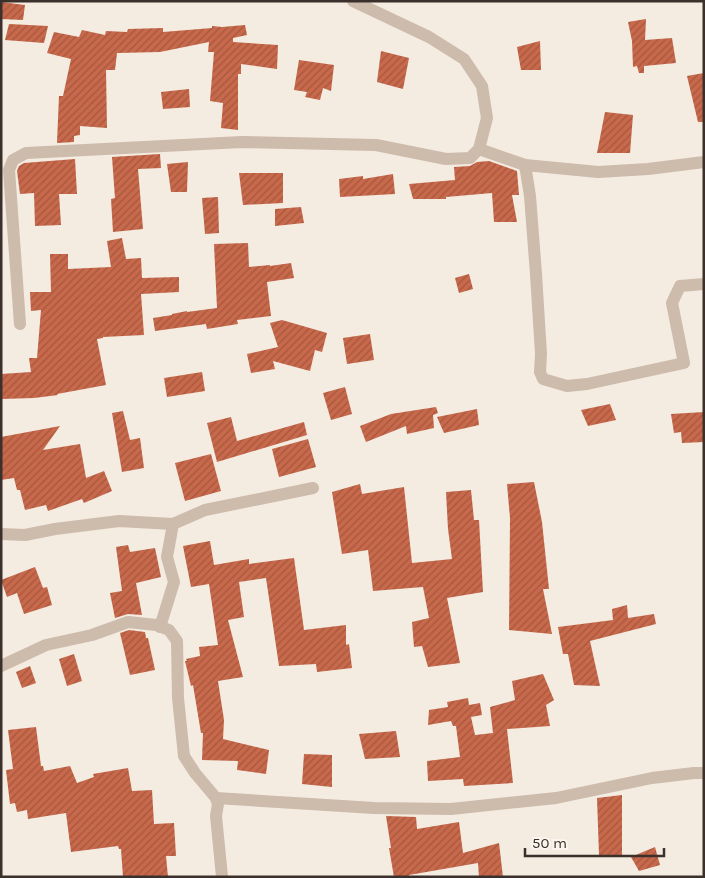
<svg xmlns="http://www.w3.org/2000/svg" width="705" height="878" viewBox="0 0 705 878" font-family="Karla,sans-serif">
	<style>
		.building { fill: url(#building-hatch) }
		.lines { fill: none; stroke-linecap: round; stroke-linejoin: round }
		.street { stroke: #cdbbac; stroke-width: 12 }
	</style>
	<defs>
		<pattern id="building-hatch" width="6" height="6" patternUnits="userSpaceOnUse" patternTransform="scale(1.25)"><rect width="6" height="6" fill="#c8694b"/><path d="M-1 1l2-2M0 6l6-6M5 7l2-2" fill="none" stroke="#a4573f"/></pattern>
	</defs>
	<rect width="100%" height="100%" fill="#f4ebe1"/>
	<g class="building">
		<polygon points="1,2 25,5 23,20 1,19"/>
		<polygon points="646,19 645,40 672,38 676,63 644,66 644,73 639,73 637,66 633,67 632,41 628,22"/>
		<polygon points="9,24 48,26 44,43 5,40"/>
		<polygon points="245,25 247,35 233,38 233,42 278,45 277,69 241,64 241,74 238,74 238,130 221,128 223,103 210,101 214,52 208,52 209,42 160,52 117,53 115,70 106,70 107,128 80,126 80,135 74,136 74,142 57,143 59,96 63,96 71,59 47,53 54,32 79,37 82,30 105,35 106,31 127,32 128,29 163,28 163,32 212,28 212,26 222,27"/>
		<polygon points="540,41 541,70 521,70 517,47"/>
		<polygon points="381,51 409,58 403,89 377,82"/>
		<polygon points="299,60 334,65 331,91 323,88 320,100 305,97 307,92 294,90"/>
		<polygon points="704,73 704,122 698,122 687,76"/>
		<polygon points="189,89 190,107 163,109 161,92"/>
		<polygon points="605,112 633,115 630,153 597,153"/>
		<polygon points="160,154 161,168 138,169 143,229 113,232 111,199 115,198 112,157"/>
		<polygon points="75,159 77,194 59,194 61,225 35,226 34,193 20,194 17,171 19,166 24,163"/>
		<polygon points="489,161 517,171 519,195 512,195 517,222 494,222 492,193 446,197 446,199 413,199 409,184 455,180 454,167 470,166 477,162"/>
		<polygon points="188,162 187,192 171,192 167,164"/>
		<polygon points="239,173 283,173 283,203 243,205"/>
		<polygon points="393,174 395,194 340,197 339,179 363,176 363,179"/>
		<polygon points="218,197 219,233 205,234 202,198"/>
		<polygon points="301,207 304,223 275,226 275,209"/>
		<polygon points="122,238 126,259 141,258 142,278 179,277 179,292 141,294 144,335 103,337 103,338 97,339 106,385 57,394 58,395 34,398 1,399 1,374 31,372 29,358 37,358 41,310 31,311 30,292 51,292 50,254 68,254 68,269 111,267 107,241"/>
		<polygon points="248,243 249,267 270,265 270,266 291,263 294,278 267,282 271,316 237,320 238,324 207,329 206,324 155,331 153,318 172,315 172,314 187,311 187,312 217,308 214,244"/>
		<polygon points="469,274 473,289 459,293 455,278"/>
		<polygon points="282,320 327,333 322,352 315,350 310,371 273,361 275,369 251,373 247,354 278,347 270,323"/>
		<polygon points="370,334 374,360 347,364 343,338"/>
		<polygon points="202,372 205,391 167,397 164,378"/>
		<polygon points="345,387 352,414 331,420 323,393"/>
		<polygon points="610,404 616,420 588,426 581,410"/>
		<polygon points="436,407 438,413 433,415 434,428 407,434 406,426 366,442 360,426 391,414"/>
		<polygon points="477,409 479,425 444,433 437,417"/>
		<polygon points="123,411 130,440 140,438 144,468 122,472 112,413"/>
		<polygon points="704,412 704,442 682,443 681,432 674,433 671,414"/>
		<polygon points="231,417 237,441 304,422 307,435 217,462 207,423"/>
		<polygon points="60,426 43,450 80,444 86,478 104,471 112,491 84,503 82,499 48,511 46,505 25,510 20,490 17,490 14,478 1,480 1,437"/>
		<polygon points="308,439 316,467 279,477 272,449"/>
		<polygon points="211,454 221,491 185,501 175,463"/>
		<polygon points="534,482 542,522 549,589 543,589 552,634 509,630 510,518 507,484"/>
		<polygon points="360,484 362,494 404,487 412,563 452,559 448,529 446,492 471,490 474,520 479,520 483,592 447,598 460,663 428,667 422,646 414,647 412,622 429,618 423,587 373,591 368,550 342,554 332,492"/>
		<polygon points="210,541 214,565 249,559 249,564 294,558 304,630 346,625 346,645 349,644 352,668 317,672 316,664 279,666 266,578 239,582 244,617 228,620 243,677 218,681 224,720 223,739 269,750 266,774 237,770 238,761 202,760 203,733 201,733 193,685 191,686 185,661 187,661 186,659 200,656 199,647 218,645 209,584 191,587 183,546"/>
		<polygon points="128,545 130,552 155,548 161,577 136,583 142,615 128,614 115,618 110,593 122,591 116,547"/>
		<polygon points="35,567 43,588 47,587 52,605 24,614 17,593 7,597 1,580"/>
		<polygon points="627,605 628,618 654,614 656,624 590,641 600,686 574,685 568,654 563,654 558,627 613,620 612,609"/>
		<polygon points="129,630 145,632 146,638 148,638 155,670 130,675 120,633"/>
		<polygon points="74,654 82,681 67,686 59,659"/>
		<polygon points="30,666 36,683 22,688 16,672"/>
		<polygon points="543,674 554,700 546,705 550,726 507,729 513,783 464,786 463,779 428,781 427,761 460,757 456,726 453,726 451,721 428,725 429,710 448,707 447,702 468,698 469,705 480,703 482,715 471,717 475,735 493,733 490,707 515,700 512,681"/>
		<polygon points="36,727 41,766 43,766 44,771 70,766 77,783 94,777 93,774 128,768 132,791 152,790 154,824 174,823 176,856 166,856 168,877 123,877 121,849 119,849 118,846 71,852 66,813 28,819 27,810 17,812 15,803 10,804 6,770 13,769 8,730"/>
		<polygon points="396,731 400,757 365,759 359,734"/>
		<polygon points="304,754 332,755 332,787 302,784"/>
		<polygon points="622,795 622,855 599,855 597,798"/>
		<polygon points="386,816 416,817 417,829 459,822 463,853 499,843 503,877 479,877 478,863 409,875 409,877 394,877 389,848 391,848"/>
		<polygon points="655,847 660,865 639,871 631,857"/>
	</g>
	<g class="lines">
		<g class="street">
			<polyline points="479,149 525,165 598,172 648,169 704,162"/>
			<polyline points="525,165 530,196 536,274 541,354 540,372 543,379 567,386 587,384 684,363 672,303 680,286 704,284"/>
			<polyline points="20,324 9,170 13,160 26,153 242,142 376,145 446,159 470,158 479,149 487,118 482,86 464,59 429,37 353,1"/>
			<polyline points="1,534 25,535 55,529 119,521 173,524"/>
			<polyline points="160,627 174,582 167,557 173,524 205,510 313,488"/>
			<polyline points="1,666 46,645 92,635 128,622 156,625 169,630 177,641 178,698 184,756 195,773 216,798 218,804 216,816 222,877"/>
			<polyline points="216,798 374,808 451,809 556,798 652,778 694,773 704,773"/>
		</g>
	</g>
	<rect width="705" height="878" fill="none" stroke="#3b302b" stroke-width="5"/>
	<path d="M525 848v8h139v-8" fill="none" stroke="#3b302b" stroke-width="2.5"/>
	<text x="532" y="848" font-size="15" fill="#3b302b" stroke="#fbf5ee" stroke-width="4" paint-order="stroke">50 m</text>
</svg>
